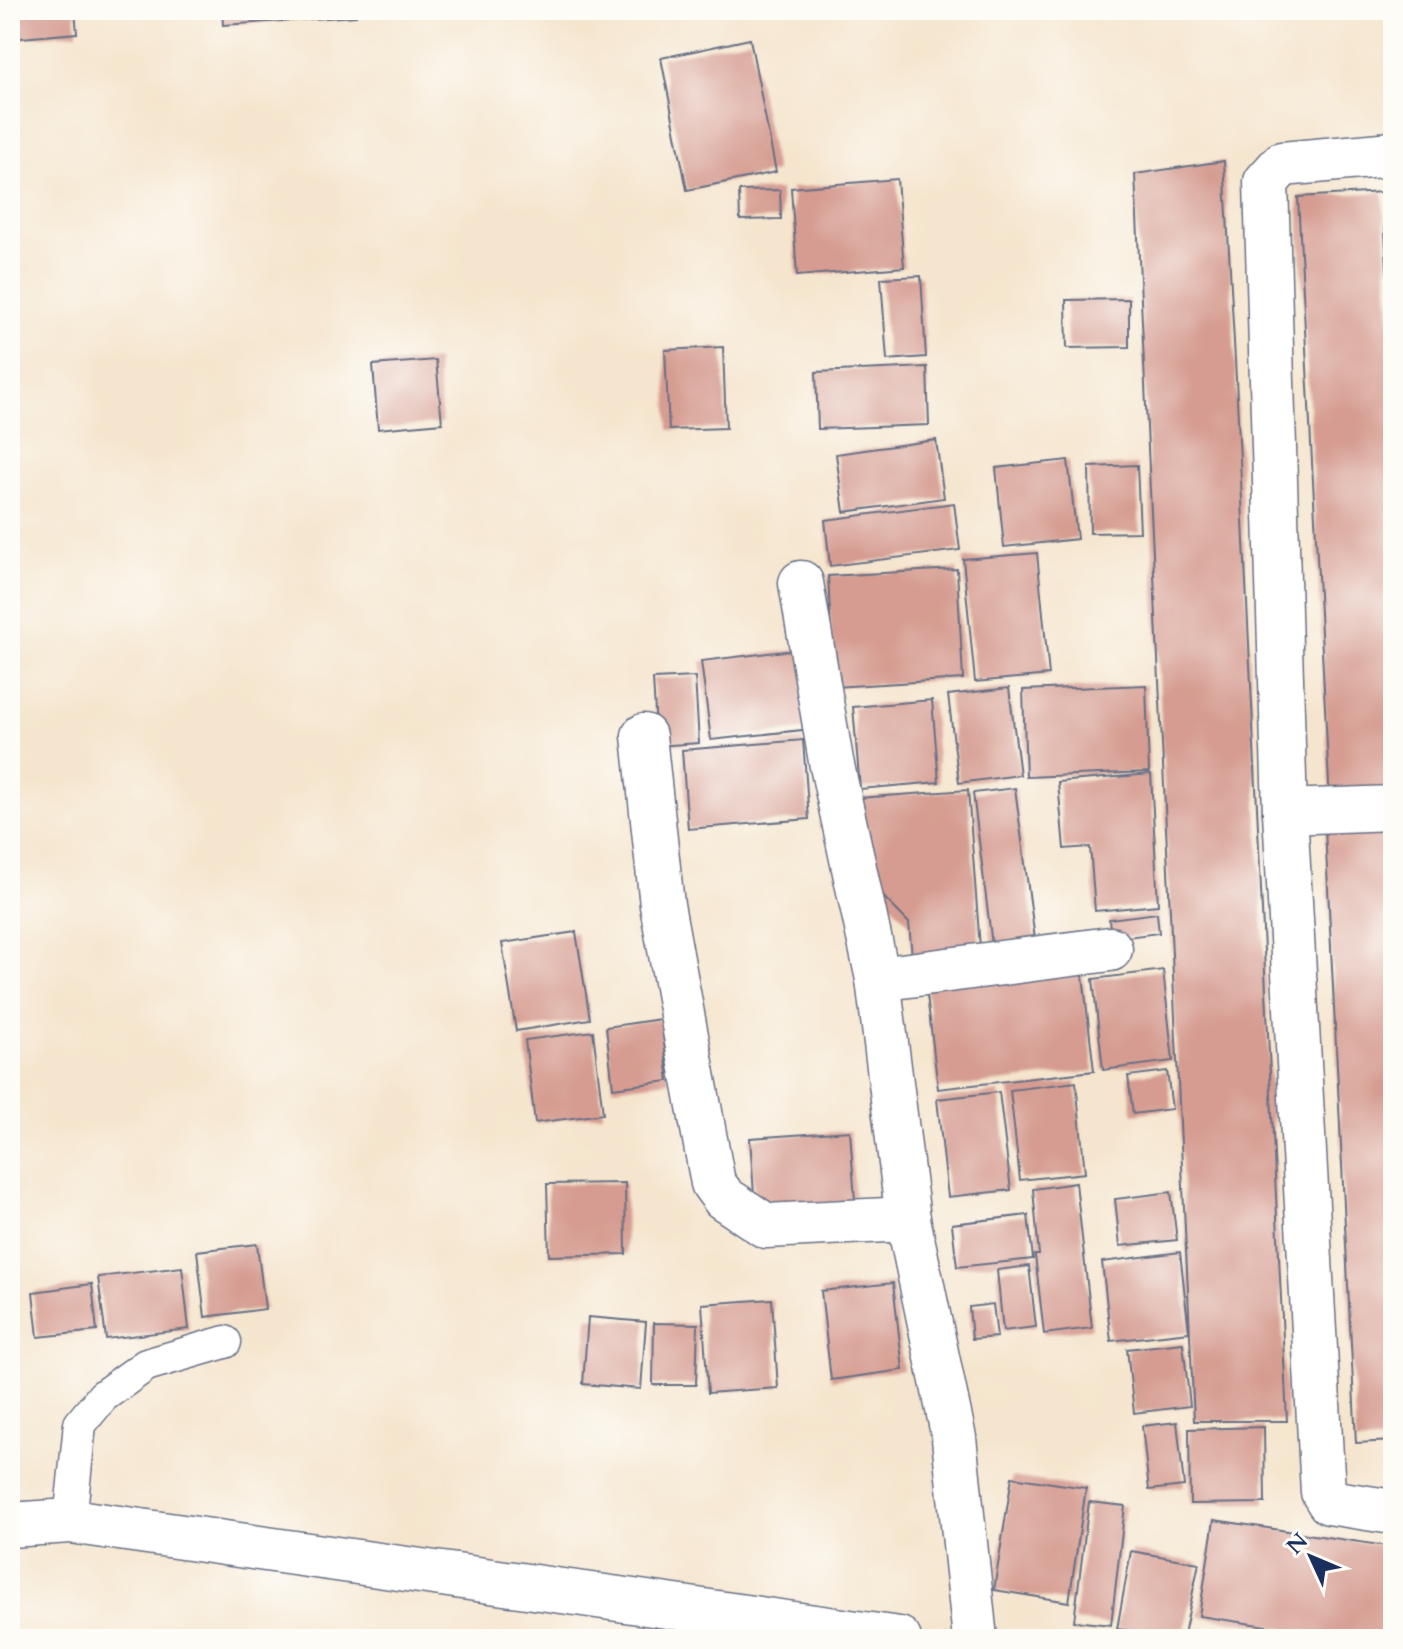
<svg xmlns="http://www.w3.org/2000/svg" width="1403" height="1649" viewBox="0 0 1403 1649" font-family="Cardo,serif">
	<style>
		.building { fill: #d69c91 }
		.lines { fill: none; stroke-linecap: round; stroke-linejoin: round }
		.lane-casing { stroke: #676f85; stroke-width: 35 }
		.street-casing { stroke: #676f85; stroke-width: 47 }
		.lane { stroke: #fff; stroke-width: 32 }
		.street { stroke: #fff; stroke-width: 44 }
	</style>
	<rect width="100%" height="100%" fill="#fdfcf7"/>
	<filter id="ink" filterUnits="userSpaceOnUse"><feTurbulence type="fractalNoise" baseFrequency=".0125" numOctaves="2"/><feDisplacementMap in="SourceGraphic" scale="16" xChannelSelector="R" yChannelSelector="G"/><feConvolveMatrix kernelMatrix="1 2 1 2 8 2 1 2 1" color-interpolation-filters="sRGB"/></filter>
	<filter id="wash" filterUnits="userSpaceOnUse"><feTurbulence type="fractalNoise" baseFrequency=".006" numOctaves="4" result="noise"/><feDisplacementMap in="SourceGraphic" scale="32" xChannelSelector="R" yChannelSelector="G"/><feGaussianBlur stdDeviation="1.8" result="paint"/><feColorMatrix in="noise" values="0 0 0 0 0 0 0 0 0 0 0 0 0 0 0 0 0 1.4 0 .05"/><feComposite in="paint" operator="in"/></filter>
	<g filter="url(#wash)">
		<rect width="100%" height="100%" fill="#f5e5ce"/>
		<g id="blocks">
			<g class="building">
				<polygon points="10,10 75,10 77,33 10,39"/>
				<polygon points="222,10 356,10 356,16 223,25"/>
				<polygon points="750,39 776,172 687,190 661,58"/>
				<polygon points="1224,161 1236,378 1287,1421 1194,1421 1188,1292 1135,174"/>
				<polygon points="897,179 904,267 797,276 791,188"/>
				<polygon points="780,190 781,219 740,220 739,191"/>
				<polygon points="1383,192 1393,380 1393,799 1330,803 1298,197"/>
				<polygon points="921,276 926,357 887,360 881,278"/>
				<polygon points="1129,299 1129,347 1067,348 1066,300"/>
				<polygon points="723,347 726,428 669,430 665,350"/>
				<polygon points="436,360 442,423 378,429 373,365"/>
				<polygon points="927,367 929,425 818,429 816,372"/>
				<polygon points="936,440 944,498 844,512 836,454"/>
				<polygon points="1068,460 1077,539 1004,547 996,468"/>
				<polygon points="1137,465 1140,532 1090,533 1089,467"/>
				<polygon points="954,503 960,550 830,566 825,520"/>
				<polygon points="1037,553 1049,675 975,682 963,559"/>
				<polygon points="957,569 963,679 834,687 828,576"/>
				<polygon points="802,649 811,729 711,740 701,661"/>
				<polygon points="695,677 699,743 657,746 653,679"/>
				<polygon points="1146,685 1149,772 1026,777 1023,690"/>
				<polygon points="1009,688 1020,775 959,783 948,695"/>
				<polygon points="932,700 939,782 860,789 853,707"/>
				<polygon points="803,740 809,819 688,829 682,750"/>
				<polygon points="1151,774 1158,905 1095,911 1090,847 1064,849 1058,782"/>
				<polygon points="1015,788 1036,947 993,953 973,793"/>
				<polygon points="968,790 980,948 912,957 909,923 867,880 858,798"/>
				<polygon points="1393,825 1393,1441 1356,1443 1325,829"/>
				<polygon points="1157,913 1159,933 1111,939 1109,919"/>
				<polygon points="576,932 590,1019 516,1031 502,943"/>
				<polygon points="1082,967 1094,1071 938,1089 926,986"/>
				<polygon points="1163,970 1173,1061 1103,1070 1093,979"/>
				<polygon points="661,1019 669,1081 613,1088 606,1027"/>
				<polygon points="593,1031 603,1114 535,1123 525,1040"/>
				<polygon points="1167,1071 1172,1109 1133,1114 1128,1076"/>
				<polygon points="1076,1082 1085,1173 1020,1180 1010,1090"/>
				<polygon points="999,1092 1011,1190 948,1197 937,1099"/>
				<polygon points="850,1131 855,1201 755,1209 750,1138"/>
				<polygon points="625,1183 626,1254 549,1256 547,1184"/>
				<polygon points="1076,1183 1092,1328 1044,1334 1035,1255 1039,1255 1033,1189"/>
				<polygon points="1171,1192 1177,1240 1120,1246 1115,1199"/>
				<polygon points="1028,1215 1033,1259 957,1267 952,1224"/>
				<polygon points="257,1244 265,1309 205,1317 197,1251"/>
				<polygon points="1180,1252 1189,1332 1111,1341 1102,1262"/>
				<polygon points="1029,1266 1036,1327 1003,1331 997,1270"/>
				<polygon points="182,1267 189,1329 106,1339 98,1277"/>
				<polygon points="893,1283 903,1370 831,1380 821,1291"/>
				<polygon points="92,1284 97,1331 38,1337 33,1292"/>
				<polygon points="772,1299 778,1388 708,1393 702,1304"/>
				<polygon points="993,1304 997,1337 972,1339 969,1307"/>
				<polygon points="588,1317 646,1322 641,1389 583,1384"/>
				<polygon points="654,1323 698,1324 696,1385 653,1385"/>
				<polygon points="1183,1343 1190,1406 1134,1413 1127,1349"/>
				<polygon points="1177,1422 1184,1486 1149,1490 1142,1426"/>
				<polygon points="1264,1427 1265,1503 1190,1504 1189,1429"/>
				<polygon points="1012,1477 1086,1488 1069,1602 994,1590"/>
				<polygon points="1089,1502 1125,1506 1111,1625 1074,1621"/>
				<polygon points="1214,1520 1393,1547 1393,1639 1353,1639 1199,1616"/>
				<polygon points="1131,1551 1199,1563 1183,1639 1117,1629"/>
			</g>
		</g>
	</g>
	<g filter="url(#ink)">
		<use href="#blocks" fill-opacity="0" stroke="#676f85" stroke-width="2"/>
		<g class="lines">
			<g class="lane-casing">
				<polyline id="lane" points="70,1521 80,1424 103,1396 146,1365 225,1342"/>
			</g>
			<g class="street-casing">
				<g id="street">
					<polyline points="1393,154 1282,164 1266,182 1285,812 1323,1492 1329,1502 1393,1512"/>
					<polyline points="801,583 831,761 878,979 908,1219 954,1438 975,1639"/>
					<polyline points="644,736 662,905 713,1183 724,1198 766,1226 908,1219"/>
					<polyline points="1285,812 1393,808"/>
					<polyline points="878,979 1110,949"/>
					<polyline points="10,1525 70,1521 899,1639"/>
				</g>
			</g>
			<use href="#lane" class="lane"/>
			<use href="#street" class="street"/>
		</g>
	</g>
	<rect width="1403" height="1649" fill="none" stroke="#fdfcf7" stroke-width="40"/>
	<g transform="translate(1311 1557) rotate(314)" stroke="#fdfcf7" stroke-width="6" paint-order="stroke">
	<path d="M0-6L14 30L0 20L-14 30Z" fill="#1b2f5e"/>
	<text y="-12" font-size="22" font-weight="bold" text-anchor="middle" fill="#1b2f5e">N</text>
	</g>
</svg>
